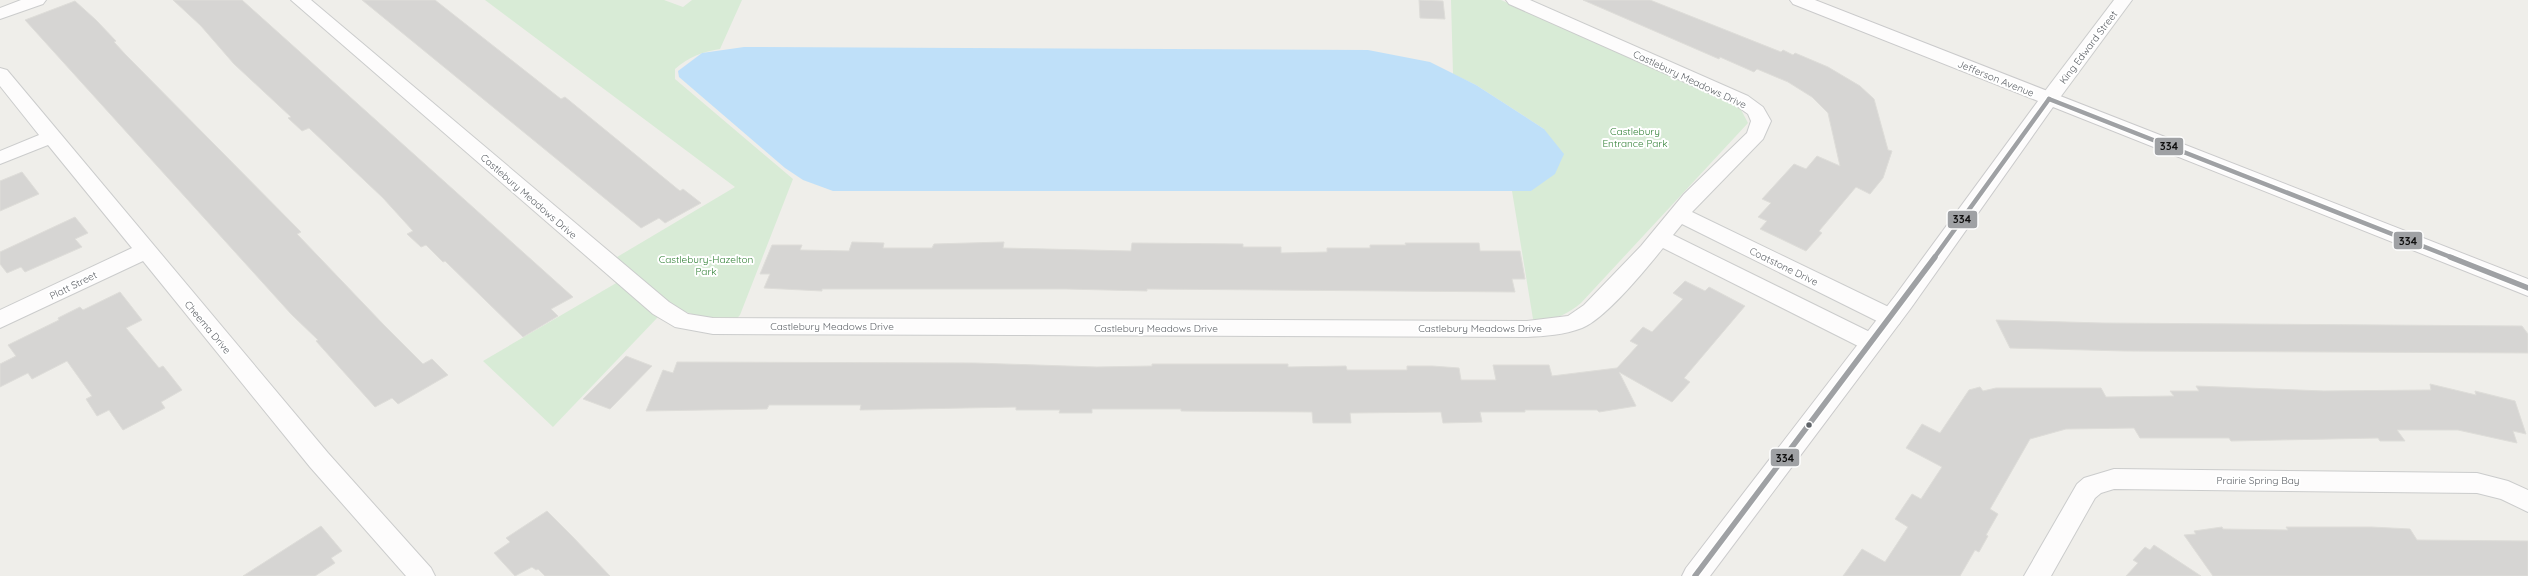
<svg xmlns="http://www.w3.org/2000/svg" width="2528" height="576" viewBox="0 0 2528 576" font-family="Quicksand,sans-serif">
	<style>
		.green { fill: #d8ebd6 }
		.water { fill: #bfe0f9 }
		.building { fill: #d6d5d3; stroke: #deddd9 }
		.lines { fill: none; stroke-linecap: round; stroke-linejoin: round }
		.street-casing { stroke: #cbcccc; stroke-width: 2 }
		.secondary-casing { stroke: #cacacb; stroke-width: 2 }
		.street { fill: #fdfcfc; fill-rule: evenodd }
		.secondary { fill: #fdfcfc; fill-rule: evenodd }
		.bus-1-far1-casing { stroke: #fff; stroke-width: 7 }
		.bus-1-casing { stroke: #fff; stroke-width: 8 }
		.bus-1-far1 { stroke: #9fa1a4; stroke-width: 4.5 }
		.bus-1 { stroke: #9fa1a4; stroke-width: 5.5 }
		.bus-dot { fill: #5f6368; stroke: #fff; stroke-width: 1.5 }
		.labels { text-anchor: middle; stroke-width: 4; stroke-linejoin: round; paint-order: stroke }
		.street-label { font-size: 10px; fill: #5f6368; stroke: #fff }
		.park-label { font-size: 10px; fill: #348238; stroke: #fff }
		.line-badge { stroke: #fff; stroke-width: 1.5 }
		.pale-badge-label { font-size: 11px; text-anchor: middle; font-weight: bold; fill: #111 }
	</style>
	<rect width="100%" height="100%" fill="#efeeea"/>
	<g class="green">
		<path d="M485,0H664L683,7L692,0H742L720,49C701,52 689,57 675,69V79L793,179L740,315L733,323L716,322L662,304L612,260L735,187Z"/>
		<path d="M1451,0H1501L1737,102L1748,123L1581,303C1565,316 1553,321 1533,319L1512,191H1531L1544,129L1476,85L1453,74Z"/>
		<polygon points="618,282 658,317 553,427 483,361"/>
	</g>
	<polygon class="water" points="744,47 1368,50 1430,62 1476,85 1544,129 1564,154 1555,174 1531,191 833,191 803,180 785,168 679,77 678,71 702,53"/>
	<g class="building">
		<polygon points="173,0 242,0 573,297 551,309 558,316 523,337 445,261 443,262 426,245 421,247 407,234 413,231 383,198 309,128 302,131 288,118 291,117 234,64 201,26"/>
		<polygon points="362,0 435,0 561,99 565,97 680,191 683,189 701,203 665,223 659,218 641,228"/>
		<polygon points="1419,0 1443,1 1445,19 1420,18"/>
		<polygon points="1583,0 1650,0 1781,52 1783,50 1793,55 1795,53 1828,67 1860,86 1874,99 1888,150 1892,151 1883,178 1870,194 1856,187 1819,231 1822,233 1806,251 1760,229 1767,221 1758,217 1771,203 1762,199 1794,164 1806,169 1817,156 1840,166 1828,113 1812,97 1788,82 1757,69 1754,72 1720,57 1719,59"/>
		<polygon points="75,1 96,20 116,41 114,42 125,54 301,232 297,234 384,325 423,364 432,359 448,375 398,404 392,398 375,407 316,341 318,340 291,314 25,20"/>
		<polygon points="22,172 39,194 0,211 0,181"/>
		<polygon points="75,217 88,233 75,239 82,247 25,272 21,267 7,273 0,264 0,252"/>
		<polygon points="852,242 884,243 883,248 932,248 934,244 1004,242 1003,248 1131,251 1132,243 1243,244 1243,247 1281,247 1281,253 1327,252 1327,248 1370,248 1370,245 1406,245 1405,243 1479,243 1480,251 1520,251 1525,279 1512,279 1515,292 1147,289 1147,291 1067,289 822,289 822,291 764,288 770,274 760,274 772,245 802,245 800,250 849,251"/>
		<polygon points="1685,281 1705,291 1709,287 1745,306 1684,378 1690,382 1672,402 1619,372 1636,406 1599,412 1597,410 1525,410 1525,412 1480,412 1482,422 1443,423 1441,412 1350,413 1351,423 1313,423 1312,412 1181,411 1181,409 1092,409 1092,413 1059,413 1060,410 1016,410 1016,407 860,410 861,405 769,405 767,409 646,411 663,370 673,373 677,362 975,363 1097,367 1152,366 1152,364 1288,364 1288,367 1346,366 1347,370 1407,370 1407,366 1432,366 1459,368 1461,380 1496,380 1493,365 1549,365 1552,376 1617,368 1638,345 1630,341 1643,327 1652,332 1683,299 1673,293"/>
		<polygon points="120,292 142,320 126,328 159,368 163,366 182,390 161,402 165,408 123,430 109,410 97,416 86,399 92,396 67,361 32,379 28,373 0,387 0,364 16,356 8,345 59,320 58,318 80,307 83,310"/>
		<polygon points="1996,320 2102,323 2522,326 2528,334 2528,353 2125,351 2010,348"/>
		<polygon points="626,356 652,366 610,409 583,399"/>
		<polygon points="2430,384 2476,395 2475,391 2515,401 2526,434 2513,431 2517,443 2458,430 2397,430 2405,441 2380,441 2378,438 2231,441 2229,438 2140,438 2134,428 2066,429 2030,439 1990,509 1998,514 1986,535 1988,536 1979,552 1975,550 1960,576 1843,576 1862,549 1885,562 1908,527 1895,519 1912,494 1921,499 1942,467 1906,448 1922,424 1940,433 1969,390 1980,387 1983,391 1996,388 2101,388 2106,397 2174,396 2170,391 2199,391 2196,386 2324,391 2431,390"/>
		<polygon points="547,511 572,536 610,576 545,576 538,569 536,570 532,567 515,576 494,553 510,542 506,538"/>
		<polygon points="321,526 342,551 331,558 335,563 315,576 243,576"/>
		<polygon points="2222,527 2223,529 2288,530 2286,527 2371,527 2410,529 2417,540 2528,541 2528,576 2213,576 2184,535 2196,534 2194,531"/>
		<polygon points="2154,545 2201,576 2126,576 2138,563 2133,560 2145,547 2150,550"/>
	</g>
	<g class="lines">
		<g class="street-casing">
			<g id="street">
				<polygon points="21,0 46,0 43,4 0,19 0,8"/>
				<path d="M291,0H311L669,302L688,314L713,318L1527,321L1568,316L1584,305L1641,246L1684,194L1747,133L1751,121L1748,114L1734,104L1509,4L1506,0H1530L1748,96L1763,107L1771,121L1763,139L1692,212L1899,312L1902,318L1899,324L1891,326L1883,324L1682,224L1673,235L1880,337L1883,343L1880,349L1872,351L1864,349L1663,248C1647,268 1605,319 1582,328C1564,335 1545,336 1527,337L713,334L675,327L653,314Z"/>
				<polygon points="2114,0 2132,0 2056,103 2042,103 2039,99 2042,95"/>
				<polygon points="0,68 7,70 328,453 431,568 435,576 406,576 310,467 143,261 0,328 0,310 132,248 48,145 0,164 0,151 39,135 0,86"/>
				<polygon points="2114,469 2477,473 2508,481 2528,490 2528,512 2501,499 2477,493 2114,489 2101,493 2095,498 2051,576 2024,576 2077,484 2084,478"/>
			</g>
		</g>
		<g class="secondary-casing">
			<polygon id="secondary" points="1790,0 1815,0 2528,279 2528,296 2053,107 1911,308 1710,576 1682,576 1686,568 1895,296 2038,101 1793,4"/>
		</g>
		<use href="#street" class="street"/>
		<use href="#secondary" class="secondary"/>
		<g class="bus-1-far1-casing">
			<g id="bus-1-far1">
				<polyline points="2049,99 2453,258"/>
				<polyline points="1934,258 2049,99"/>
			</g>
		</g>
		<g class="bus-1-casing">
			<g id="bus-1">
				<polyline points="2450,257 2528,288"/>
				<polyline points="1695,576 1935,257"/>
			</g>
		</g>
		<use href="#bus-1-far1" class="bus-1-far1"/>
		<use href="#bus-1" class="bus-1"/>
	</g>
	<circle class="bus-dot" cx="1809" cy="425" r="3.5"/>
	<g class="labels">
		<g class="street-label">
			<text transform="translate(2088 47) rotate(-53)" y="4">King Edward Street</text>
			<text transform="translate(1996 78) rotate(22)" y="4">Jefferson Avenue</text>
			<text transform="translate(1690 79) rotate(25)" y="4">Castlebury Meadows Drive</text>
			<text transform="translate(529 196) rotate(41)" y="4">Castlebury Meadows Drive</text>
			<text transform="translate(1784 266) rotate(26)" y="4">Coatstone Drive</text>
			<text transform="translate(73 285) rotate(-26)" y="4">Platt Street</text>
			<text x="832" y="330">Castlebury Meadows Drive</text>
			<text transform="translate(208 327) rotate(50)" y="4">Cheema Drive</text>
			<text x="1156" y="332">Castlebury Meadows Drive</text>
			<text x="1480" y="332">Castlebury Meadows Drive</text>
			<text x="2258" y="484">Prairie Spring Bay</text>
		</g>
		<g class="park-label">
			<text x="1635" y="135">Castlebury<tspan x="1635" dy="12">Entrance Park</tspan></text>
			<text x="706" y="263">Castlebury-Hazelton<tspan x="706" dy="12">Park</tspan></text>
		</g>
	</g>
	<g class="line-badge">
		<rect x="2154" y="137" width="30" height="19" rx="4" fill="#9fa1a4"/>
		<rect x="1947" y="210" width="31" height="19" rx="4" fill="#9fa1a4"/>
		<rect x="2393" y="231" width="30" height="19" rx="4" fill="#9fa1a4"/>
		<rect x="1770" y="448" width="30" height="19" rx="4" fill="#9fa1a4"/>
	</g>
	<g class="pale-badge-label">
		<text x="2169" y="150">334</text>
		<text x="1962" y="223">334</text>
		<text x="2408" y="245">334</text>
		<text x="1785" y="462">334</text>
	</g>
</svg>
